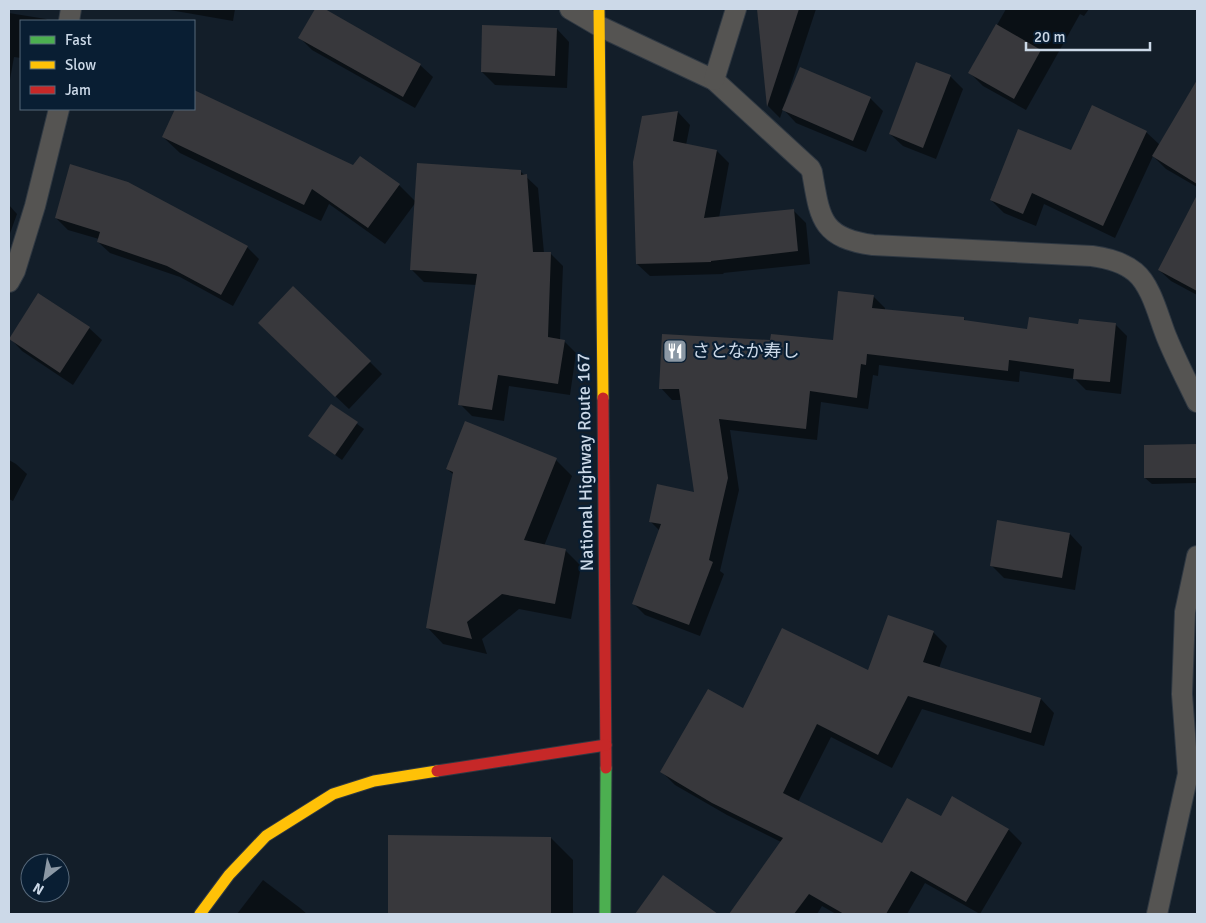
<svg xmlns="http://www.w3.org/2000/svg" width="1206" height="923" viewBox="0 0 1206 923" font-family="Signika,'Noto Sans JP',sans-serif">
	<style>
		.shadow { fill: #0007 }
		.building { fill: #38383c }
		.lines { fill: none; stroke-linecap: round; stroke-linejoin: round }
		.lane-casing { stroke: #2f3842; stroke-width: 22 }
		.fast-casing { stroke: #2f3842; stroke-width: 13 }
		.slow-casing { stroke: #2f3842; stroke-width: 13 }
		.jam-casing { stroke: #2f3842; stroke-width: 13 }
		.lane { stroke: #555452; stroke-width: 20 }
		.fast { stroke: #4caf50; stroke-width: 11 }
		.slow { stroke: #ffc107; stroke-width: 11 }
		.jam { stroke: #c62828; stroke-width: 11 }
		.labels { text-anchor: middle; stroke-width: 4.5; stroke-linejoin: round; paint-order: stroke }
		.poi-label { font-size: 18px; fill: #ccd9e8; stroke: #091e33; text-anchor: start }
		.street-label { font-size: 18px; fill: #ccd9e8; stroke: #091e33 }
	</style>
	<rect width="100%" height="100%" fill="#131e29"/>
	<g class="shadow">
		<polygon points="164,9 235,9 233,21"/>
		<polygon points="316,9 322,9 420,65 433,77 415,108 312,50 300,38"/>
		<polygon points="760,9 816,9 786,100 870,98 883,111 866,152 796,123 783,109 780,118 768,106 758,13"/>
		<polygon points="1006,9 1089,9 1084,16 1080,14 1026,110 983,86 970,73"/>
		<polygon points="9,13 46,19 48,21 21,21 21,58 14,57 9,85"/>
		<polygon points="557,29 569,42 567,88 495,85 482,72"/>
		<polygon points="950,76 963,89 936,159 903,146 890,134"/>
		<polygon points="194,91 353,167 399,185 416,202 385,244 329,204 321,221 180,153 163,137 177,109 194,109"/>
		<polygon points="1190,95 1197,99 1197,187 1166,169 1153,156 1115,238 1044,204 1036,226 1004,213 991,200 1072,152 1146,132 1160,145"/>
		<polygon points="678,112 690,125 686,145 717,151 729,163 719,218 794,211 806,223 810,264 723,273 724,274 650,276 637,264 643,117"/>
		<polygon points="520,171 538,188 544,253 551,254 563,266 560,340 564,341 576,353 570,395 509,386 504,421 472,416 460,404 477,285 424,282 412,270"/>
		<polygon points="1195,202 1197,203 1197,295 1171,281 1159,270"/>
		<polygon points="9,205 17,214 9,236"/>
		<polygon points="56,218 247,247 259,259 233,306 180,277 110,253 98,242 99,239 68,230"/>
		<polygon points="873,296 885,308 885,310 963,318 967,322 1028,331 1079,325 1115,324 1127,336 1121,394 1086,390 1075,379 1020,371 1019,382 879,365 878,376 873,375 868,409 821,402 817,440 730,430 739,490 720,571 724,574 700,636 645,615 633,603 660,531 650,521 696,494 682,400 672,400 661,388 771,342 834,341"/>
		<polygon points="89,328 102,340 73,385 22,351 10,338"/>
		<polygon points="272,336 370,362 382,374 349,409"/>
		<polygon points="331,405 364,429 342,460 310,436"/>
		<polygon points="1145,446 1197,446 1197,483 1152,484 1145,478"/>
		<polygon points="9,460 16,464 27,474 13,501 9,499"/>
		<polygon points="556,460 572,476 544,546 565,550 581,566 571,619 519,609 482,639 487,654 443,644 427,627 454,475 447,469"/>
		<polygon points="1070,534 1082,547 1075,590 1004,578 991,565"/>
		<polygon points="933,632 947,646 939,668 1041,699 1054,713 1044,746 922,709 892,768 831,737 798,802 883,845 941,817 1009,830 1022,843 980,914 925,883 907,914 836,914 822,906 817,914 730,914 781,842 727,815 675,785 662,772 743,710 869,672"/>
		<polygon points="389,837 551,838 573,860 573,914 389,914"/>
		<polygon points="663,877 715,914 636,914"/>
		<polygon points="263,880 300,908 307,914 237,914"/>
	</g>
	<g class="building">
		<polygon points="315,9 325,9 421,64 403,97 298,38"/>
		<polygon points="757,9 799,9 767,107"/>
		<polygon points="996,24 1041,50 1014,99 968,73"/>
		<polygon points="482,25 557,28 555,76 481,72"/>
		<polygon points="916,62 951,75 923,148 889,134"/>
		<polygon points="800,67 871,97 853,141 782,110"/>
		<polygon points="1197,80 1197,184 1152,156"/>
		<polygon points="194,90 353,165 360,156 400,184 368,228 312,189 304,205 162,137 175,109 194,109"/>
		<polygon points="1092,105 1147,131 1103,226 1032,193 1023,214 990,200 1018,129 1071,150"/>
		<polygon points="678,111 673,141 717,150 704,218 794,209 798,251 711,261 711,262 636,264 633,162 642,116"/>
		<polygon points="417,163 521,170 521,175 527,174 533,252 551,252 548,337 565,340 558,384 498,375 492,410 458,405 477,274 410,270"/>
		<polygon points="70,164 128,182 248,246 221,295 167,266 97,242 100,232 55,218"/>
		<polygon points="1197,195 1197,291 1158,270"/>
		<polygon points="293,286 371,361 335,397 258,323"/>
		<polygon points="838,291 874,295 872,308 964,317 964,320 1027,329 1029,317 1078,324 1079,319 1116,323 1110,382 1073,379 1074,369 1009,360 1008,371 867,354 866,365 861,364 857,398 810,391 806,429 719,419 728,478 709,560 713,562 689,625 632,604 661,524 649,522 657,484 694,492 679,389 659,389 662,334 770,340 771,334 833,340"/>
		<polygon points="38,293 90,327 60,373 9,339"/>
		<polygon points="331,404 358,422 335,455 308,436"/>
		<polygon points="465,421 557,458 524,540 566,549 555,604 502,594 467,622 472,639 426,628 453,472 446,469"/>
		<polygon points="1197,444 1197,478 1144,478 1144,445"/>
		<polygon points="997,520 1070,533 1062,578 990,566"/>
		<polygon points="888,615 934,631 923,662 1041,698 1031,733 908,696 878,755 817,724 783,793 882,843 907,798 941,816 952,796 1009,829 966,902 911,871 886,914 844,914 809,894 794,914 729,914 783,838 712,803 660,772 708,689 743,708 782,628 868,670"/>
		<polygon points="388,835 551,837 551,914 388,914"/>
		<polygon points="663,875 718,914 635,914"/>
	</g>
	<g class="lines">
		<g class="lane-casing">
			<g id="lane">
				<path d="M570,9L599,26L714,80L810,168L812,172C820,217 820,238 873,245L1092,256C1107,258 1123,262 1135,272C1152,286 1159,319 1167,338C1176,360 1187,381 1197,402"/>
				<polyline points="69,21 71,9"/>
				<polyline points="714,80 736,9"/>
				<polyline points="9,282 15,271 35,206 59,109"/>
				<polyline points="1157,914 1188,774 1182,694 1185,612 1197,556"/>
			</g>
		</g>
		<g class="fast-casing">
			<polyline id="fast" points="605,914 606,768"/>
		</g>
		<g class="slow-casing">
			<g id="slow">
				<polyline points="599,9 603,398"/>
				<polyline points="200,914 229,875 266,836 333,794 374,781 437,771"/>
			</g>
		</g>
		<g class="jam-casing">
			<g id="jam">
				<polyline points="603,398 606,768"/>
				<polyline points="437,771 606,745"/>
			</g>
		</g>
		<use href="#lane" class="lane"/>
		<use href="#fast" class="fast"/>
		<use href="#slow" class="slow"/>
		<use href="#jam" class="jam"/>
	</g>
	<defs>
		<g id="restaurant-square" transform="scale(1.25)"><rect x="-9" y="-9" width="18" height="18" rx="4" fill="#8b98a5" stroke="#091e33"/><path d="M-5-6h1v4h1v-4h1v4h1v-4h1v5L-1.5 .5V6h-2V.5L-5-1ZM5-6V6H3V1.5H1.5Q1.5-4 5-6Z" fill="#fff"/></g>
	</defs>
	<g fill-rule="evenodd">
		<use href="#restaurant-square" x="675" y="351"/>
	</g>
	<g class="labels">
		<g class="poi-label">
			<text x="692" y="357">さとなか寿し</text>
		</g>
		<g class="street-label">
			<text transform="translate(585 462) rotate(-91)" y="6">National Highway Route 167</text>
		</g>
	</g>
	<rect width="1206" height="923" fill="none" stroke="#ccd9e8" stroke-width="20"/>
	<rect x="20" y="20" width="175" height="90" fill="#091e33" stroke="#57697b"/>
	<rect x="30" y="36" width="25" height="8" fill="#4caf50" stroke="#57697b"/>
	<text x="65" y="45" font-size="15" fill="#ccd9e8">Fast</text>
	<rect x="30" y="61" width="25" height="8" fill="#ffc107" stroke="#57697b"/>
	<text x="65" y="70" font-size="15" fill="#ccd9e8">Slow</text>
	<rect x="30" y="86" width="25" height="8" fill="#c62828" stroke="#57697b"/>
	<text x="65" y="95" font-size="15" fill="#ccd9e8">Jam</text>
	<g transform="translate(45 878) rotate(211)"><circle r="24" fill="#091e33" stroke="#57697b"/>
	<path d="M0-4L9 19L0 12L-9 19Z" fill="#8b98a5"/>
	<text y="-8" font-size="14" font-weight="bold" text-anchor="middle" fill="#ccd9e8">N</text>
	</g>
	<path d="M1026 42v8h124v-8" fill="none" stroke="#ccd9e8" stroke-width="2.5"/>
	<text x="1034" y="42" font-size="15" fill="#ccd9e8" stroke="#091e33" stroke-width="4" paint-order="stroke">20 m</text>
</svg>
